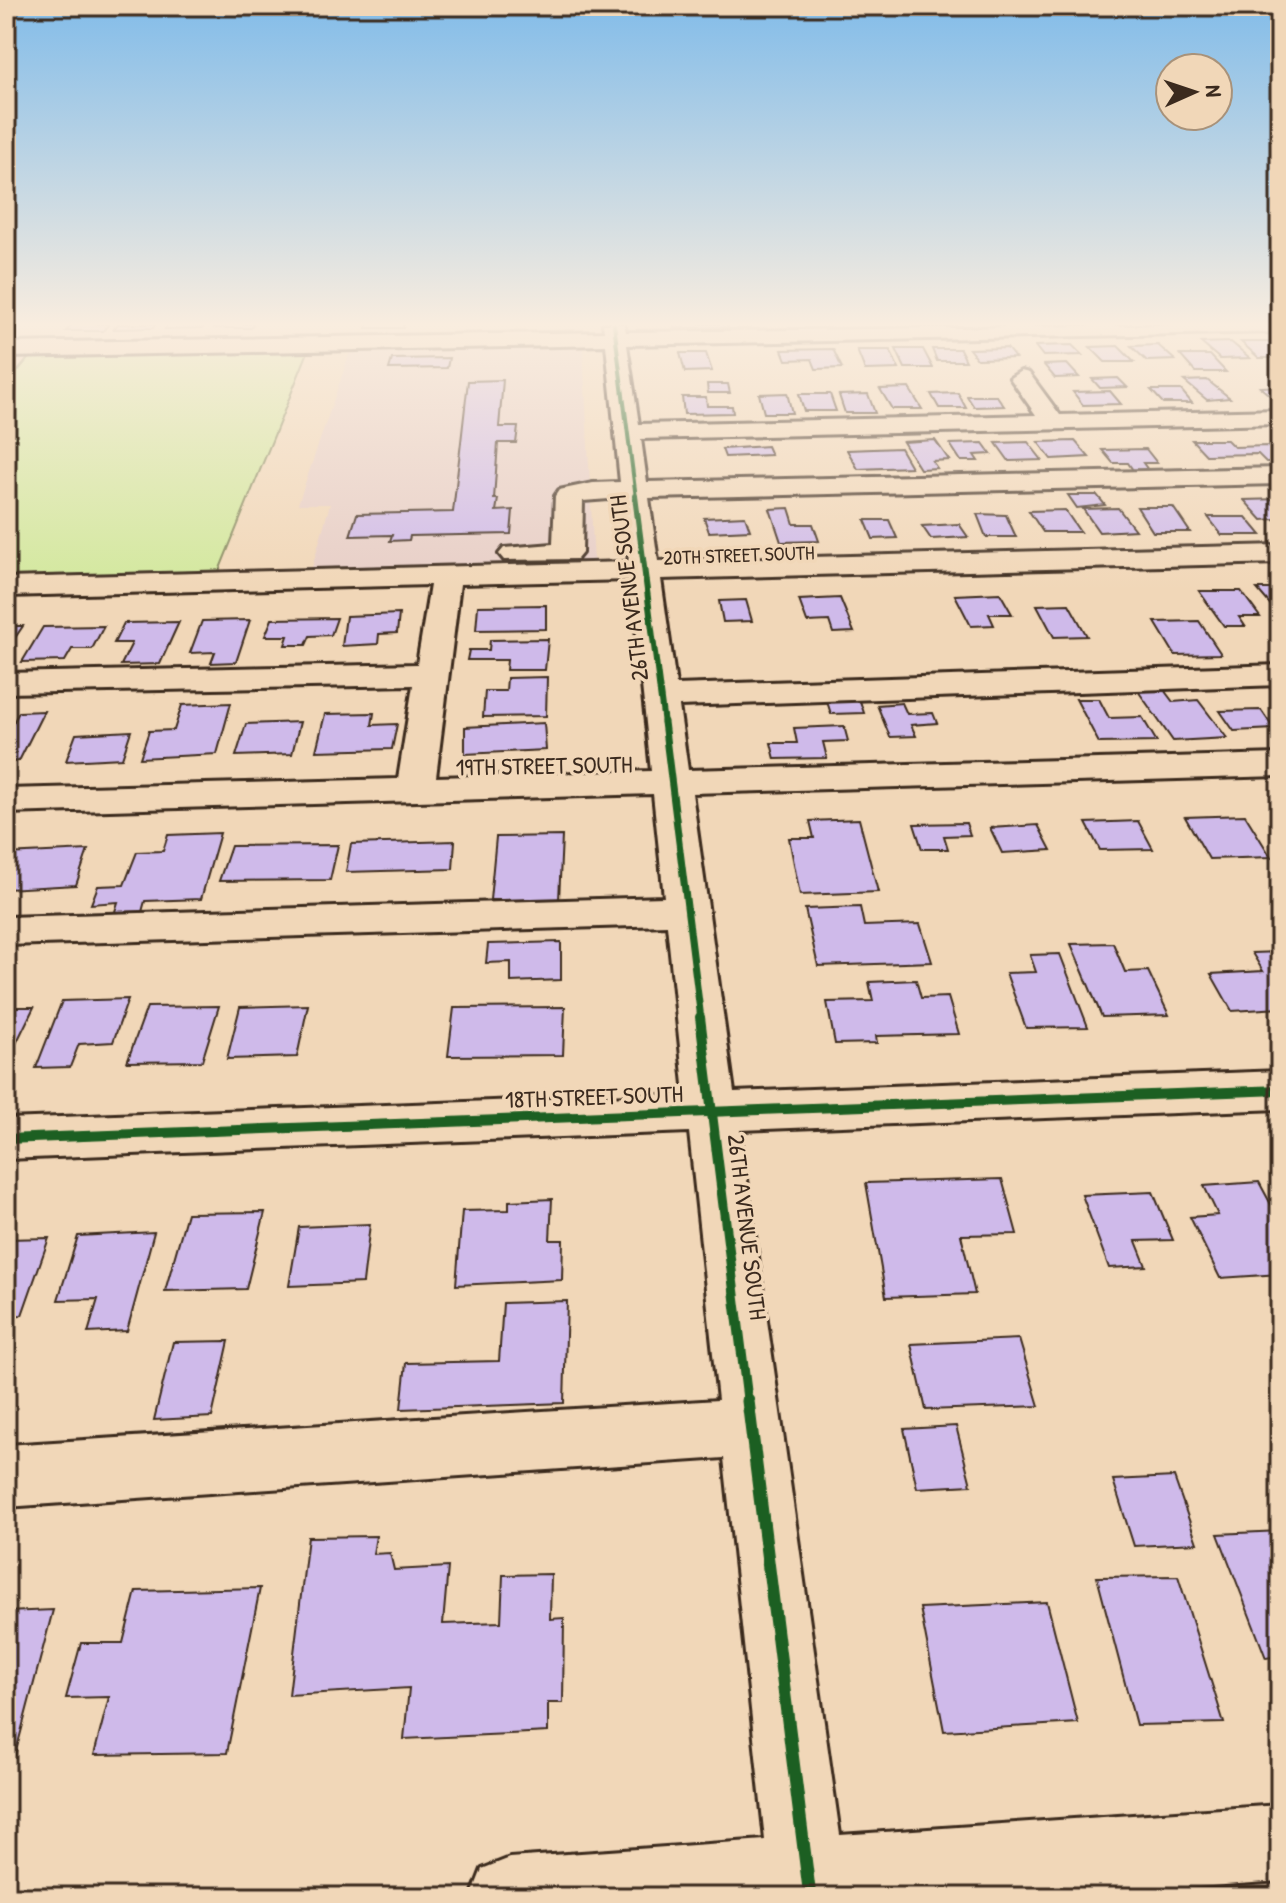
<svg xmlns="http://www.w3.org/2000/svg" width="1286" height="1903" viewBox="0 0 1286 1903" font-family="'Patrick Hand',sans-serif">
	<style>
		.built { fill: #e7cec7 }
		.green { fill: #d2e89d; stroke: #86895e; stroke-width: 2 }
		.building { fill: #cfbaea; stroke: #3b2a1e; stroke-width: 2 }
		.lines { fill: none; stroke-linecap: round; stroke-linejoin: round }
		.minor-casing { stroke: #3b2a1e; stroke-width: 6 }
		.minor { fill: #f1d7b8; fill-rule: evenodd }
		.cycleway-far4-casing { stroke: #f1d7b8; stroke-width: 7 }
		.cycleway-far3-casing { stroke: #f1d7b8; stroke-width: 10 }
		.cycleway-far2-casing { stroke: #f1d7b8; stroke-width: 12 }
		.cycleway-far1-casing { stroke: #f1d7b8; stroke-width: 15 }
		.cycleway-casing { stroke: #f1d7b8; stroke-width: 18 }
		.cycleway-far4 { stroke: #1b5e20; stroke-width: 4 }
		.cycleway-far3 { stroke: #1b5e20; stroke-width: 6 }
		.cycleway-far2 { stroke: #1b5e20; stroke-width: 7 }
		.cycleway-far1 { stroke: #1b5e20; stroke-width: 10 }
		.cycleway { stroke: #1b5e20; stroke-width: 13 }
		.labels { text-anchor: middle; stroke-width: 7; stroke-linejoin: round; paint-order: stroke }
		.far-street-label { font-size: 20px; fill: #3b2a1e; stroke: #f1d7b8 }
		.street-label { font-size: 24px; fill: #3b2a1e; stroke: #f1d7b8 }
	</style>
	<rect width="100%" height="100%" fill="#f1d7b8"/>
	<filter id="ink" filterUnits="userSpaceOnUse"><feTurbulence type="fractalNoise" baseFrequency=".0125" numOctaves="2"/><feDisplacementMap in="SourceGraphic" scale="16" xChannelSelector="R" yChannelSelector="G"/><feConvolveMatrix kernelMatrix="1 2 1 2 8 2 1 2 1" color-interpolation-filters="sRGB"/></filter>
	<g filter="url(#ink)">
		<polygon class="built" points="583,348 594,564 311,571 330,504 298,504 350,352"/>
		<polygon class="green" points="310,347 217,576 6,581 6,385 32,354"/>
		<g class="building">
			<polygon points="72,324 109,324 103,331 66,331"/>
			<polygon points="118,324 156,324 153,328 114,329"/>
			<polygon points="168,324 206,324 203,328 165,329"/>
			<polygon points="218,324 254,324 251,328 214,328"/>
			<polygon points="367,324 404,324 403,328 366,328"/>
			<polygon points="674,324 727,324 728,327 674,328"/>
			<polygon points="1231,342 1250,358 1220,359 1201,343"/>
			<polygon points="1241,342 1268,342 1280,351 1280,358 1259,358"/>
			<polygon points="1072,345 1082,355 1043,356 1035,346"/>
			<polygon points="1158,345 1175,360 1147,361 1131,346"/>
			<polygon points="1118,346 1134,362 1105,362 1090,347"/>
			<polygon points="1007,348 1015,358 977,359 969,349"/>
			<polygon points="833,349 842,368 816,369 812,359 786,360 782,350"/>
			<polygon points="896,349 923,349 933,368 905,368"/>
			<polygon points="932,349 960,349 966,361 937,361"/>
			<polygon points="857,350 890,350 899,369 865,370"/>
			<polygon points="680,353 706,353 712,371 685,372"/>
			<polygon points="1180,355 1210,355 1226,372 1195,372"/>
			<polygon points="449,358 447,368 389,369 392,359"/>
			<polygon points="1067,364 1079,377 1055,378 1044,365"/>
			<polygon points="1118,378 1127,387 1100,388 1092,379"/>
			<polygon points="503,380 499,427 518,427 516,443 498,443 494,499 498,499 496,511 513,510 511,534 410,536 409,540 390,541 392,535 350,536 357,514 453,512 468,381"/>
			<polygon points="1207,380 1230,398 1207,400 1184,381"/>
			<polygon points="707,384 728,384 730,393 708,393"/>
			<polygon points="1280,386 1280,399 1274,399 1260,387"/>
			<polygon points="909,388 922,409 892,409 880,389"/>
			<polygon points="1151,390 1181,390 1192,403 1163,403"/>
			<polygon points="1110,391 1121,404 1083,405 1073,392"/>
			<polygon points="787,393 792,413 764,413 759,394"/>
			<polygon points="958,393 966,408 939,408 931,394"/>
			<polygon points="799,394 830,394 836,411 804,411"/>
			<polygon points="868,394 875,413 845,413 839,395"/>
			<polygon points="967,396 997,396 1004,406 974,407"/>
			<polygon points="682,397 706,397 707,406 732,406 733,413 684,414"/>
			<polygon points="935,440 949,460 932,461 937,468 920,469 903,442"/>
			<polygon points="1192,440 1227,440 1234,447 1268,446 1280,462 1266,462 1258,454 1206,455"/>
			<polygon points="1075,441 1089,457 1051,459 1038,442"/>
			<polygon points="1028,442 1042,460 1009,461 996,443"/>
			<polygon points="983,443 991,454 974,455 978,461 961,461 950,444"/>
			<polygon points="767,446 771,455 725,457 722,449"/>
			<polygon points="900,448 911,467 858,469 847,450"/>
			<polygon points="1146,449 1157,463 1143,463 1148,470 1133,470 1128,463 1113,463 1102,450"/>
			<polygon points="1068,495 1097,495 1105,505 1077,508"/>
			<polygon points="1280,499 1279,523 1275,519 1262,520 1244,500"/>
			<polygon points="1137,507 1173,507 1190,532 1153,532"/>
			<polygon points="789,508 794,524 813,524 819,541 781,542 770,509"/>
			<polygon points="1118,508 1135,530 1099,532 1083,509"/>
			<polygon points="1065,510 1080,532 1043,532 1029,511"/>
			<polygon points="977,514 1006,515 1016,537 986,537"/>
			<polygon points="745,516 750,530 709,532 704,518"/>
			<polygon points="1208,517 1246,517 1261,535 1222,535"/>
			<polygon points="865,520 889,520 897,538 873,539"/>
			<polygon points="959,524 968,537 931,539 922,526"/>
			<polygon points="1257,589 1280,589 1280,616"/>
			<polygon points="1199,591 1241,591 1260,617 1239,617 1245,626 1224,626"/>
			<polygon points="1000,593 1012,614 989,614 994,625 971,626 955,595"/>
			<polygon points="840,598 854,632 833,633 829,621 807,622 799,600"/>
			<polygon points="746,600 752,621 723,622 719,601"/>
			<polygon points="1069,604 1087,636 1054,637 1037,605"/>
			<polygon points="546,605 546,629 476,630 478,606"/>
			<polygon points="399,614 397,633 379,634 378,644 342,646 346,616"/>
			<polygon points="337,618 331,635 310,636 306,645 285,645 288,636 265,636 272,619"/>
			<polygon points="250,620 236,662 211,663 215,652 190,653 202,621"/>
			<polygon points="1199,621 1221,654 1175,655 1155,622"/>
			<polygon points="179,622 160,664 121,665 132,643 114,643 124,623"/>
			<polygon points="6,626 23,626 6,651"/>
			<polygon points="104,626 92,649 72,649 65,661 22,662 43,627"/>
			<polygon points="548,639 545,670 506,670 507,660 467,660 469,650 489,650 490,640"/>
			<polygon points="547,677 546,716 483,717 485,691 506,691 507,678"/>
			<polygon points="1164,690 1173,702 1198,700 1227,738 1173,741 1138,691"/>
			<polygon points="824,692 857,692 864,713 831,714"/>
			<polygon points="1076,699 1099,699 1109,718 1142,717 1157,742 1099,743"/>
			<polygon points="231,703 217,754 140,758 149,731 174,730 182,705"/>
			<polygon points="902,703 907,714 933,713 937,723 911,725 916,736 890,737 877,705"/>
			<polygon points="1261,710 1274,729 1234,731 1220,711"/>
			<polygon points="44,711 19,761 6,762 6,736 19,712"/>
			<polygon points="374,713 372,725 397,724 392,749 316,751 325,714"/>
			<polygon points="300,722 292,754 236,756 246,724"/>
			<polygon points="544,723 546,750 465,754 465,727"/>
			<polygon points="844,726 848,741 823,742 827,758 775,759 771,743 797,743 794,728"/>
			<polygon points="131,731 122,758 66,761 76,734"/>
			<polygon points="1245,815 1271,857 1209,859 1185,817"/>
			<polygon points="859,819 878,892 800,895 789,838 814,838 810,821"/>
			<polygon points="1138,821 1153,849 1100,850 1086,823"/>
			<polygon points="966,823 970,835 944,836 948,849 922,849 914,824"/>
			<polygon points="1038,825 1051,850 1002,853 990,828"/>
			<polygon points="220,833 201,899 145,901 140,919 112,921 118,902 91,904 98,886 124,885 137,852 163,851 168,835"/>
			<polygon points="562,836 559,900 490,900 496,837"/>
			<polygon points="455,841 453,869 346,872 351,844"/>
			<polygon points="338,845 330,880 219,881 231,846"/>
			<polygon points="88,850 76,885 6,889 6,854"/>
			<polygon points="860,907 864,926 920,924 932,962 818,966 805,909"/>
			<polygon points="561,942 561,980 511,982 511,962 486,963 488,944"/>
			<polygon points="1113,943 1125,972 1148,971 1169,1015 1102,1017 1071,944"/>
			<polygon points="1280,952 1280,1008 1232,1011 1211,974 1263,971 1252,953"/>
			<polygon points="1060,954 1088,1027 1026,1028 1006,973 1036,972 1030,955"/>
			<polygon points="916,980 921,998 948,997 959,1034 876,1036 877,1043 835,1044 827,1002 873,1001 869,982"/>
			<polygon points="128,999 113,1042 79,1044 70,1067 36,1068 62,1001"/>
			<polygon points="308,1005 297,1057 227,1059 240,1007"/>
			<polygon points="219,1006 202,1061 127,1062 147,1007"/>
			<polygon points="6,1007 34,1007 6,1064"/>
			<polygon points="565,1007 563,1055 448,1056 454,1008"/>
			<polygon points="1002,1179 1017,1234 961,1235 975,1294 886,1297 866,1183"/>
			<polygon points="1259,1182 1280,1221 1280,1274 1220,1278 1190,1217 1218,1215 1204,1186"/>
			<polygon points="1153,1192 1173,1240 1136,1241 1146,1266 1109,1268 1082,1195"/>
			<polygon points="552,1199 550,1240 563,1240 562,1280 456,1285 462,1211 509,1210 509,1201"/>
			<polygon points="265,1212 246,1289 165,1291 187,1213"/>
			<polygon points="370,1224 363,1283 289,1286 299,1227"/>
			<polygon points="154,1232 127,1331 88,1333 98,1299 58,1300 78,1236"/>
			<polygon points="49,1238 22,1315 6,1316 6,1239"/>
			<polygon points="567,1301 564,1403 401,1409 406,1363 499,1361 503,1303"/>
			<polygon points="1019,1339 1039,1406 926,1410 911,1344"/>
			<polygon points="229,1341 212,1417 154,1420 173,1342"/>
			<polygon points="956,1426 971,1485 917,1488 904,1429"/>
			<polygon points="1174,1477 1197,1543 1134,1546 1113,1480"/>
			<polygon points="1280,1531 1280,1656 1266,1658 1218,1534"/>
			<polygon points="376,1536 373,1554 390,1553 394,1570 448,1567 443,1624 501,1622 503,1575 551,1574 550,1619 564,1618 563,1703 548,1703 548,1732 404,1739 409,1688 289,1695 308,1537"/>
			<polygon points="1178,1576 1224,1723 1136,1725 1097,1577"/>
			<polygon points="260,1588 227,1753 94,1755 109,1697 66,1698 81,1643 123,1643 136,1591"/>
			<polygon points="1047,1602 1078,1723 944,1731 920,1608"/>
			<polygon points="53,1610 15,1755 6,1755 6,1612"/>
		</g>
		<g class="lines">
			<g class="minor-casing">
				<path id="minor" d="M603,324H624L626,332L1280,324V332L627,345L639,424L1036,415L1010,378L1021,371L1029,373L1060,415L1280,410V424L641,439L647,482L1280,468V484L649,498L658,561L1280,545V563L661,579L676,685L1280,665V685L679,706L688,770L1280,754V776L692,793L734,1092L1280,1071V1109L740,1130L840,1835L1280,1805V1881L1061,1897H471L482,1869L510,1858L765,1840L724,1458L6,1507V1445L718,1400L689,1132L6,1159V1119L685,1094L667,925L6,945V917L664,897L653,794L6,813V789L398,779L413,685L6,693V673L417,664L430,585L6,596V578L629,562L622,498L583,501L582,553L577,559L504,560L499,554L504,548L553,544L555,496L559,490L593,483L620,482L606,345L6,357V343L604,332ZM631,580L651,771L436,777L460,584Z"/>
			</g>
			<use href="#minor" class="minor"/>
			<g class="cycleway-far4-casing">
				<polyline id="cycleway-far4" points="614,324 636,498"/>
			</g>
			<g class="cycleway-far3-casing">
				<polyline id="cycleway-far3" points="635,496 664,724"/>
			</g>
			<g class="cycleway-far2-casing">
				<polyline id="cycleway-far2" points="664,722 701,1019"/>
			</g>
			<g class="cycleway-far1-casing">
				<g id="cycleway-far1">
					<polyline points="700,1017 748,1403"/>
					<polyline points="6,1139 1280,1090"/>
				</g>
			</g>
			<g class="cycleway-casing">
				<polyline id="cycleway" points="748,1401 810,1897"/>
			</g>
			<use href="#cycleway-far4" class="cycleway-far4"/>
			<use href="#cycleway-far3" class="cycleway-far3"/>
			<use href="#cycleway-far2" class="cycleway-far2"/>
			<use href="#cycleway-far1" class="cycleway-far1"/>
			<use href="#cycleway" class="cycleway"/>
		</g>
	</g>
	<linearGradient id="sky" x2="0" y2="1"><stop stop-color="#82bce9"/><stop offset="0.55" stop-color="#f9eddf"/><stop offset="1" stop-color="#f9eddf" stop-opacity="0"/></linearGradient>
	<rect width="1286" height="590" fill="url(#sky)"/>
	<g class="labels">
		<g class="far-street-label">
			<text transform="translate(739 555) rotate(-2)" y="7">20TH STREET SOUTH</text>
		</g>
		<g class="street-label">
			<text transform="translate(629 588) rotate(-97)" y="8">26TH AVENUE SOUTH</text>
			<text transform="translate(544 766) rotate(-1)" y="8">19TH STREET SOUTH</text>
			<text transform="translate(594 1097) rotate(-2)" y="8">18TH STREET SOUTH</text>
			<text transform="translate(747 1227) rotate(83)" y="8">26TH AVENUE SOUTH</text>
		</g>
	</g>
	<rect width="1286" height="1903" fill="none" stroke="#f1d7b8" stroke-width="32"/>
	<rect x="16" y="16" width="1254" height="1871" fill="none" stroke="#3b2a1e" stroke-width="3" filter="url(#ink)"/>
	<g transform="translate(1194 92) rotate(87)"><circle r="38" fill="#f1d7b8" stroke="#a8927a" stroke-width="2"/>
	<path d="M0-6L14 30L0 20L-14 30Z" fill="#3b2a1e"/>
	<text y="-12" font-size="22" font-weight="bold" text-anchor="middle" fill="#3b2a1e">N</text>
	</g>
</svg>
